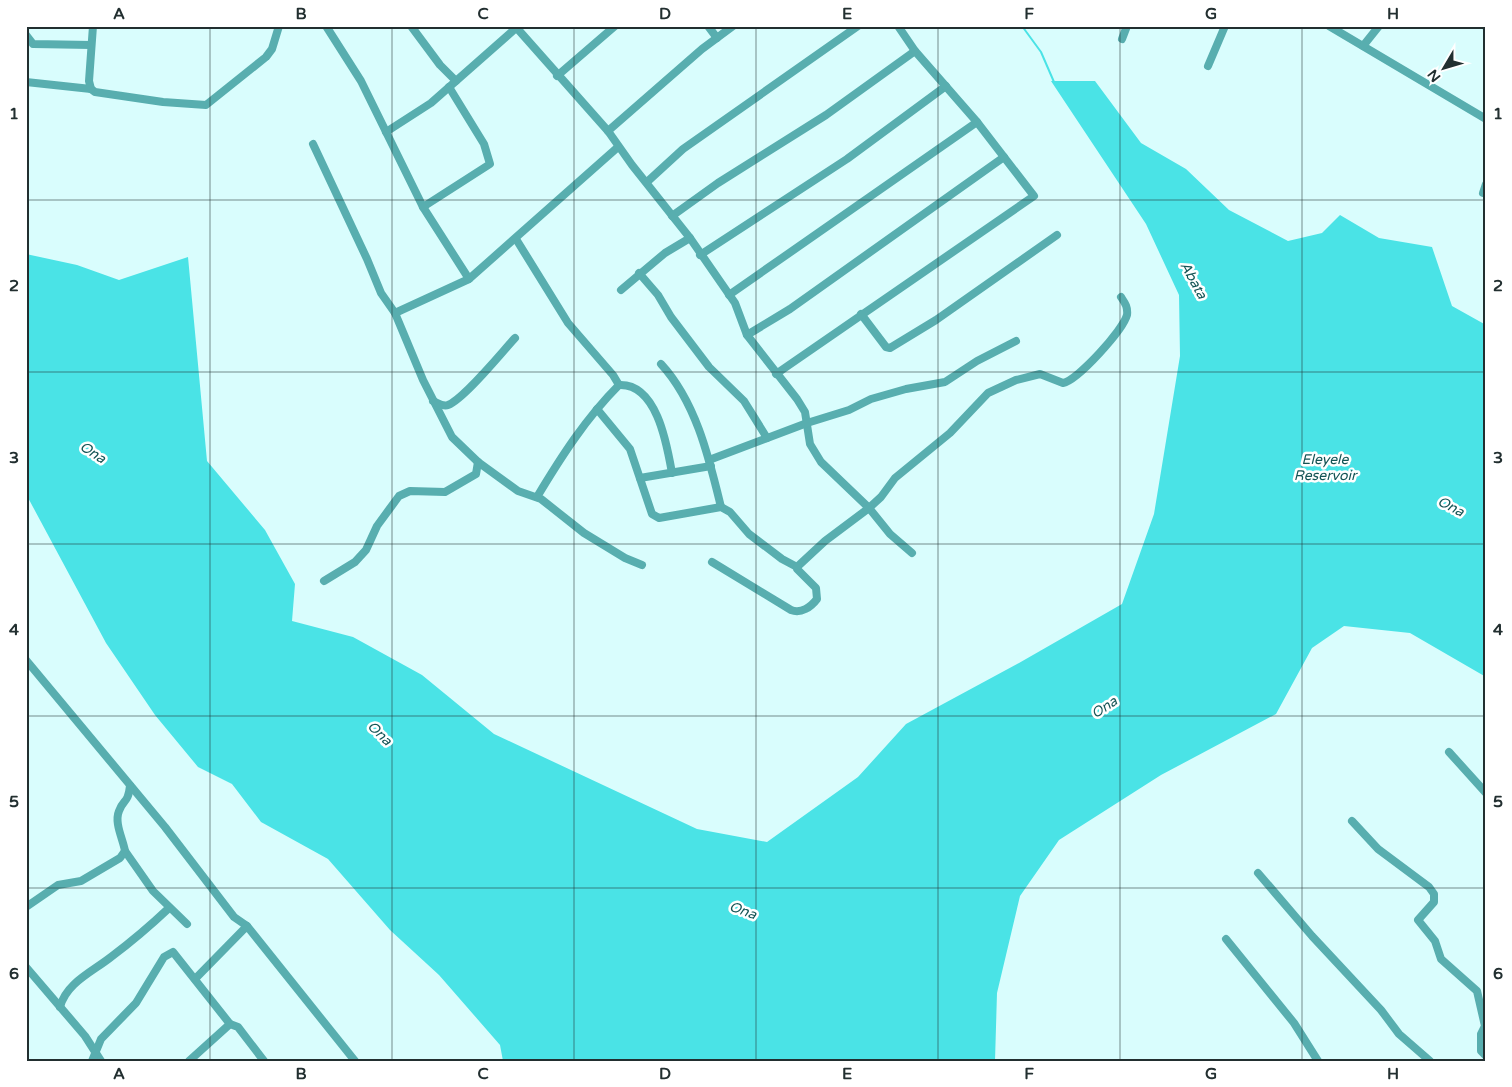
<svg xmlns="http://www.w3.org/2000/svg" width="1512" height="1087" viewBox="0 0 1512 1087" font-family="'Varela Round',sans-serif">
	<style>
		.water { fill: #4ae3e6 }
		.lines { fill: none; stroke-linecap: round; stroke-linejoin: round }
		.stream { stroke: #4ae3e6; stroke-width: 2 }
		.minor { stroke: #58aeaf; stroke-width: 8 }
		.grid { fill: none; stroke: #222f30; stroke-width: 1; stroke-opacity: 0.55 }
		.labels { text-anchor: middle; stroke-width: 5; stroke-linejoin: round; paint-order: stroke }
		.water-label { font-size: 14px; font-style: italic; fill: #145455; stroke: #fff }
		.neatline { fill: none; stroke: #222f30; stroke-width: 2 }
		.grid-label { font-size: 16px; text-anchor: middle; font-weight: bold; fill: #222f30 }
	</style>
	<rect width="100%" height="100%" fill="#d9fdfd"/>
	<polygon class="water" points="1051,81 1095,81 1141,143 1186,169 1229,210 1288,241 1322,233 1340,215 1379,238 1432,247 1452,306 1486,325 1486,677 1410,633 1344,626 1312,648 1276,714 1161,775 1059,840 1020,896 997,993 995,1061 503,1061 500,1045 439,975 390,930 328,859 261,822 232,784 198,767 155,715 106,643 26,494 26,254 77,265 119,280 188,257 207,461 265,530 295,584 292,621 353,637 422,675 494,734 697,829 767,842 858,777 906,724 1019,663 1122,604 1154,514 1180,356 1179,295 1146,224"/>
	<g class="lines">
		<polyline class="stream" points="1022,26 1041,52 1054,82"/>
		<g class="minor">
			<polyline points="326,26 361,81 423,207 469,279"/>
			<polyline points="411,26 440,65 456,81"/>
			<polyline points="515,26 608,131 632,165 690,238 735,303 747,335 797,399 805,412 810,444 821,462 869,508 890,534 912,553"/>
			<polyline points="708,26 717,38"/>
			<polyline points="1329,26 1486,119"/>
			<polyline points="1485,26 1486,27"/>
			<polyline points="26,35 33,44 91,45"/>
			<polyline points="1122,39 1127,26"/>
			<polyline points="1363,46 1379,26"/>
			<polyline points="1208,66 1225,26"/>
			<polyline points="557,76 615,26"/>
			<polyline points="26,82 91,89 95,92 163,102 206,105 266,57 272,49 279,26"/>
			<polyline points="91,89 89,81 93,26"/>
			<polyline points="608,131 702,49 733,26"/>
			<polyline points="386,132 431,103 516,28"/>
			<polyline points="313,144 367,259 381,293 395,313 423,380 452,437 478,462 518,491 541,499 584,533 625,558 642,565"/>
			<polyline points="647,182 683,149 858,26"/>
			<polyline points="1483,193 1486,184"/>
			<polyline points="423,207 490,164 484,144 449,87"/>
			<polyline points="672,216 718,183 826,115 915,51"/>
			<polyline points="516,239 568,323 613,375 619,385"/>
			<polyline points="700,255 847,159 946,86"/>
			<polyline points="639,273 658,295 671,317 709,367 744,401 767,438"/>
			<polyline points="621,290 665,253 690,238"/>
			<polyline points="729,295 977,122"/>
			<polyline points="395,313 469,279 618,147"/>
			<polyline points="861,314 886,347 890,348 936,320 1057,235"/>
			<polyline points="747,335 790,309 1004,157"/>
			<path d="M661,364C696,402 709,458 721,507"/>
			<polyline points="776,374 1034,196 977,122 915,51 898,26"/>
			<path d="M433,401C438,403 443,407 448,405C464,399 502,352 515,338"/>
			<path d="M597,409L630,449L652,514L659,518L721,507L730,512L749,534L782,559L797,567V569L816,588L817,599C811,607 801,614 791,610L712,562"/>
			<polyline points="709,460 807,423 849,410 871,399 906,389 945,382 977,361 1016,341"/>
			<polyline points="640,478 711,466"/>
			<path d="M537,497C561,457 586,418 619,385C657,383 667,445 672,473"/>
			<path d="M797,567L825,541L869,508L881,497L895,478L950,433L988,393L1016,380L1040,374L1063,383C1078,380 1123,330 1127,315C1128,307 1125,303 1121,297"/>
			<polyline points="324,581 355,562 366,550 377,526 399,496 410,491 445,492 476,474 478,462"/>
			<polyline points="26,660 165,827 234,917 247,926"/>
			<polyline points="1449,752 1486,793"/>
			<polyline points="1352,821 1378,849 1429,887 1434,894 1434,902 1418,920 1435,941 1441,959 1477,991 1485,1026 1481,1034 1481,1051 1486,1056"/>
			<polyline points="125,851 153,891 187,924"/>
			<polyline points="1258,873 1312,936 1381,1010 1399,1034 1430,1061"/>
			<path d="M26,907L58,885L81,881L120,858L125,851C123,839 114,823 119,811C123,799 128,804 130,786"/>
			<polyline points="1226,939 1294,1023 1318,1061"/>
			<polyline points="26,967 85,1036 101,1061"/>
			<polyline points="195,979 247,926 355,1061"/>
			<path d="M60,1007C66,983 92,972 111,957C131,942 151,925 169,908"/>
			<polyline points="92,1061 101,1039 136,1003 164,957 173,952 230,1024"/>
			<polyline points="189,1061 230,1024 238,1027 264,1061"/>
		</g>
	</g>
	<path class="grid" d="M210,26V1061M392,26V1061M574,26V1061M756,26V1061M938,26V1061M1120,26V1061M1302,26V1061M26,200H1486M26,372H1486M26,544H1486M26,716H1486M26,888H1486"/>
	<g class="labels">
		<g class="water-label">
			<text transform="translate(1194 280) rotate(61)" y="5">Abata</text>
			<text transform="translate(93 452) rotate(33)" y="5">Ona</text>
			<text x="1325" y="464">Eleyele<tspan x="1325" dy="16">Reservoir</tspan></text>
			<text transform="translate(1451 506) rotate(27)" y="5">Ona</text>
			<text transform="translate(1104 707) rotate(-34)" y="5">Ona</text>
			<text transform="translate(380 733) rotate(44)" y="5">Ona</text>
			<text transform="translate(743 910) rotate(20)" y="5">Ona</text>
		</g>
	</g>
	<rect width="1512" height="1087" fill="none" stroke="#ffffff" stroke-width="55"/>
	<g transform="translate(1444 68) rotate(232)" stroke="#ffffff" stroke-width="4" paint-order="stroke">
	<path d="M0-4L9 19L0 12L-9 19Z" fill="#222f30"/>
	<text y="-8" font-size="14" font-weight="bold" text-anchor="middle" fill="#222f30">N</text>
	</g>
	<rect x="28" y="28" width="1456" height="1032" class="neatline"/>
	<g class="grid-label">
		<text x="119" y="19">A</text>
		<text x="301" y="19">B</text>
		<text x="483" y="19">C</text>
		<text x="665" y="19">D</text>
		<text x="847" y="19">E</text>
		<text x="1029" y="19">F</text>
		<text x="1211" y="19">G</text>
		<text x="1393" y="19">H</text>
		<text x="14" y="119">1</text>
		<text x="1498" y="119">1</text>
		<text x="14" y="291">2</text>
		<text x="1498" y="291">2</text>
		<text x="14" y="463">3</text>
		<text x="1498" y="463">3</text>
		<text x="14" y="635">4</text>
		<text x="1498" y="635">4</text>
		<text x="14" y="807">5</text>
		<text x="1498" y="807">5</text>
		<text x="14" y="979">6</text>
		<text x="1498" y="979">6</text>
		<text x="119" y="1079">A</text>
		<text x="301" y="1079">B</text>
		<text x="483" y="1079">C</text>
		<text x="665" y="1079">D</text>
		<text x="847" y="1079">E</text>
		<text x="1029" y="1079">F</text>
		<text x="1211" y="1079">G</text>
		<text x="1393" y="1079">H</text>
	</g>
</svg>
